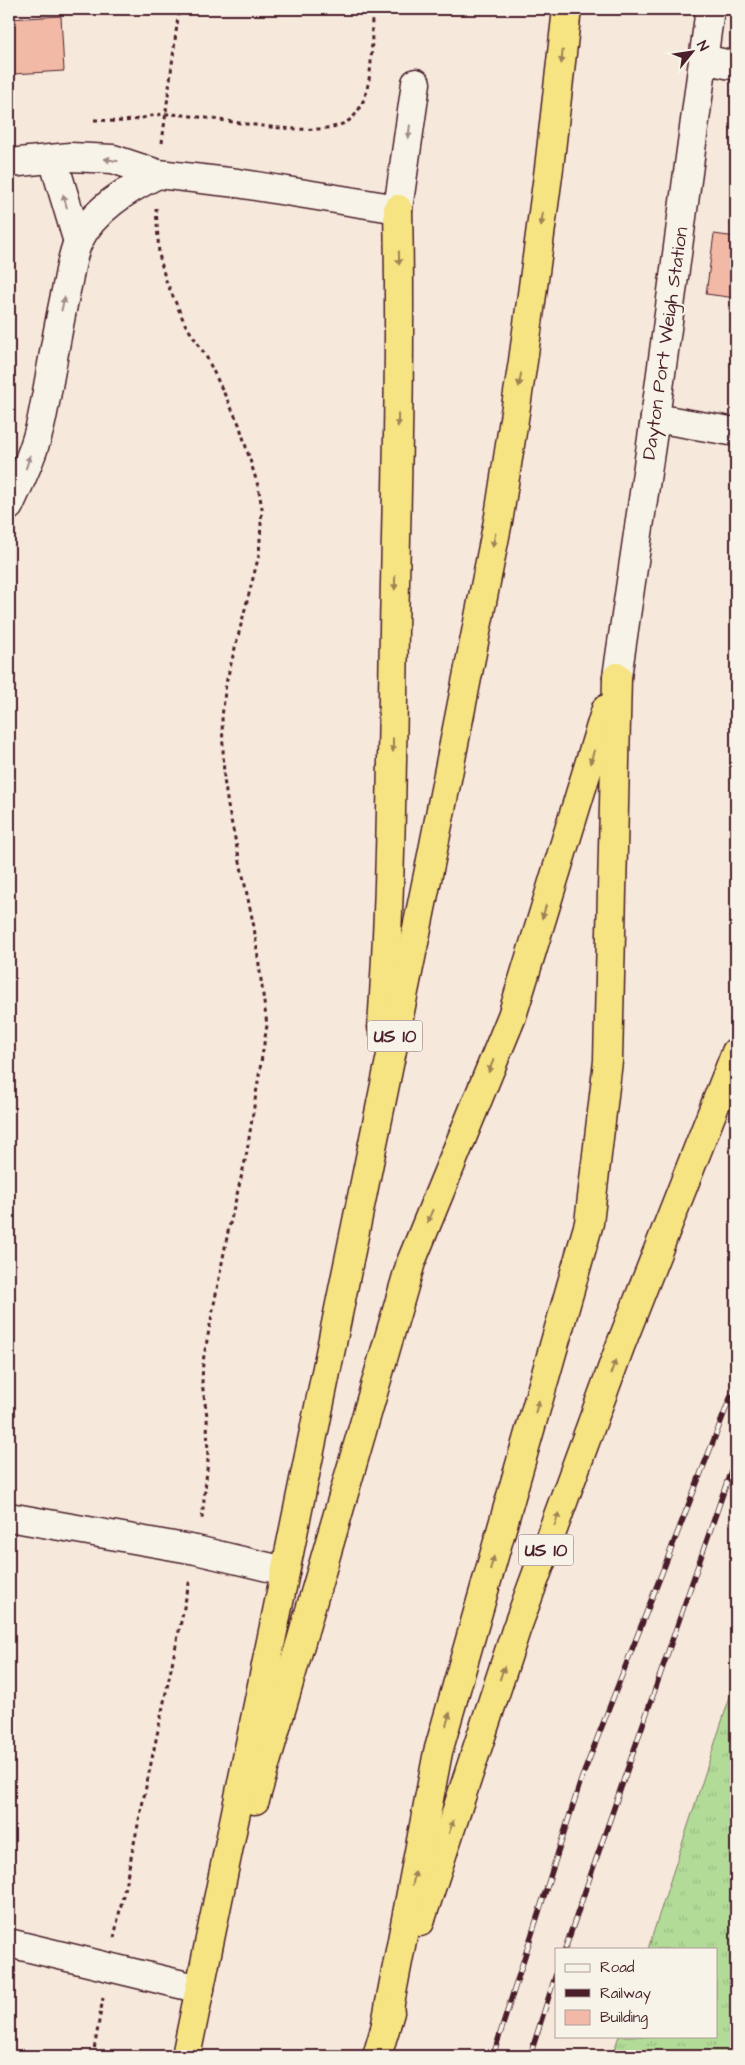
<svg xmlns="http://www.w3.org/2000/svg" width="745" height="2065" viewBox="0 0 745 2065" font-family="'Architects Daughter',sans-serif">
	<style>
		.grass { fill: url(#grass-tufts); stroke: #7e7d62 }
		.building { fill: #f2baa6; stroke: #4a1f2b }
		.lines { fill: none; stroke-linecap: round; stroke-linejoin: round }
		.minor-casing { stroke: #4a1f2b; stroke-width: 31 }
		.highway-casing { stroke: #4a1f2b; stroke-width: 31 }
		.path { stroke: #4a1f2b; stroke-width: 3; stroke-dasharray: 4 4; stroke-linecap: butt }
		.minor { stroke: #f7f3e8; stroke-width: 28 }
		.highway { stroke: #f6e381; stroke-width: 28 }
		.rail-casing { stroke: #4a1f2b; stroke-width: 5.5 }
		.rail { stroke: #f7f3e8; stroke-width: 4; stroke-dasharray: 11; stroke-linecap: butt }
		.oneway { fill: #a08156 }
		.oneway2 { fill: #a0898a }
		.labels { text-anchor: middle; stroke-width: 4; stroke-linejoin: round; paint-order: stroke }
		.shield { fill: #f7f3e8; stroke: #7e5f64; stroke-width: 1 }
		.shield-label { font-size: 18px; font-weight: bold; fill: #4a1f2b }
		.street-label { font-size: 19px; fill: #4a1f2b; stroke: #f7f3e8 }
	</style>
	<defs>
		<pattern id="grass-tufts" width="24" height="20" patternUnits="userSpaceOnUse" patternTransform="scale(1.25)"><rect width="24" height="20" fill="#b2db98"/><path d="M3 7l-1-3M5 7V3M7 7l1-3M15 17l-1-3M17 17v-4M19 17l1-3" fill="none" stroke="#9bbc83"/></pattern>
	</defs>
	<rect width="100%" height="100%" fill="#f6e8db"/>
	<filter id="ink" filterUnits="userSpaceOnUse"><feTurbulence type="fractalNoise" baseFrequency=".02" numOctaves="2"/><feDisplacementMap in="SourceGraphic" scale="10" xChannelSelector="R" yChannelSelector="G"/><feConvolveMatrix kernelMatrix="1 2 1 2 8 2 1 2 1" color-interpolation-filters="sRGB"/></filter>
	<g filter="url(#ink)">
		<polygon class="grass" points="736,1678 736,2056 612,2056 619,2036 716,2036 716,1949 648,1949"/>
		<g class="building">
			<polygon points="61,16 64,71 13,74 14,83 9,84 9,19"/>
			<polygon points="714,234 736,237 736,298 706,294"/>
		</g>
		<g class="lines">
			<g class="minor-casing">
				<g id="minor">
					<polyline points="703,59 736,66"/>
					<polyline points="53,159 78,242"/>
					<polyline points="9,163 70,157 113,159 158,174 237,183 398,209 416,83"/>
					<polyline points="655,418 736,432"/>
					<path d="M9,506C22,478 36,448 42,418C51,374 57,330 67,286C70,272 72,255 78,242C93,210 128,189 158,174"/>
					<polyline points="617,677 655,418 710,9"/>
					<polyline points="9,1517 196,1550 285,1571"/>
					<polyline points="9,1943 200,1989"/>
				</g>
			</g>
			<g class="highway-casing">
				<g id="highway">
					<path d="M382,1027C391,894 392,762 394,629C397,489 401,349 398,209"/>
					<polyline points="255,1800 411,1262 512,1016 606,709"/>
					<polyline points="420,1922 516,1630 621,1344 736,1052"/>
					<polyline points="385,2029 438,1752 589,1223 608,1061 617,677"/>
					<polyline points="186,2056 432,855 499,516 523,361 549,168 567,9"/>
					<polyline points="377,2056 390,2012"/>
				</g>
			</g>
			<g class="path">
				<path d="M94,120C104,120 114,122 124,121C138,120 151,115 165,114C206,113 323,146 352,118C376,95 371,40 372,9"/>
				<polyline points="162,143 179,9"/>
				<polyline points="156,208 159,254 165,278 185,324 206,356 239,424 258,486 262,508 259,555 226,683 222,717 224,779 228,806 254,927 267,1025 246,1157 228,1232 203,1361 202,1383 207,1416 208,1460 202,1519"/>
				<polyline points="114,1938 190,1579"/>
				<polyline points="93,2056 103,1998"/>
			</g>
			<use href="#minor" class="minor"/>
			<use href="#highway" class="highway"/>
			<g class="rail-casing">
				<g id="rail">
					<polyline points="565,1949 736,1456"/>
					<polyline points="493,2056 581,1780 736,1383"/>
					<polyline points="530,2056 556,1974"/>
				</g>
			</g>
			<use href="#rail" class="rail"/>
		</g>
		<defs><path id="oneway-solid" d="M-6-.8H1V-3.2L6.5 0L1 3.2V.8H-6Z" transform="scale(1.25)"/></defs>
		<g class="oneway">
			<use href="#oneway-solid" transform="translate(562 57) rotate(96)"/>
			<use href="#oneway-solid" transform="translate(542 219) rotate(98)"/>
			<use href="#oneway-solid" transform="translate(399 258) rotate(89)"/>
			<use href="#oneway-solid" transform="translate(520 380) rotate(99)"/>
			<use href="#oneway-solid" transform="translate(398 420) rotate(91)"/>
			<use href="#oneway-solid" transform="translate(494 540) rotate(101)"/>
			<use href="#oneway-solid" transform="translate(395 583) rotate(91)"/>
			<use href="#oneway-solid" transform="translate(393 745) rotate(90)"/>
			<use href="#oneway-solid" transform="translate(592 757) rotate(107)"/>
			<use href="#oneway-solid" transform="translate(544 912) rotate(107)"/>
			<use href="#oneway-solid" transform="translate(491 1066) rotate(112)"/>
			<use href="#oneway-solid" transform="translate(430 1216) rotate(112)"/>
			<use href="#oneway-solid" transform="translate(613 1367) rotate(-70)"/>
			<use href="#oneway-solid" transform="translate(537 1407) rotate(-74)"/>
			<use href="#oneway-solid" transform="translate(557 1519) rotate(-70)"/>
			<use href="#oneway-solid" transform="translate(492 1563) rotate(-74)"/>
			<use href="#oneway-solid" transform="translate(502 1673) rotate(-72)"/>
			<use href="#oneway-solid" transform="translate(448 1719) rotate(-74)"/>
			<use href="#oneway-solid" transform="translate(451 1827) rotate(-72)"/>
			<use href="#oneway-solid" transform="translate(414 1878) rotate(-79)"/>
		</g>
		<g class="oneway2">
			<use href="#oneway-solid" transform="translate(409 132) rotate(98)"/>
			<use href="#oneway-solid" transform="translate(111 160) rotate(-170)"/>
			<use href="#oneway-solid" transform="translate(65 201) rotate(-106)"/>
			<use href="#oneway-solid" transform="translate(63 304) rotate(-77)"/>
			<use href="#oneway-solid" transform="translate(28 462) rotate(-72)"/>
		</g>
	</g>
	<g class="labels">
		<g class="shield">
			<rect x="367.5" y="1020.5" width="55" height="31" rx="4"/>
			<rect x="518.5" y="1534.5" width="55" height="31" rx="4"/>
		</g>
		<g class="shield-label">
			<text x="395" y="1042">US 10</text>
			<text x="546" y="1556">US 10</text>
		</g>
		<g class="street-label">
			<text transform="translate(664 343) rotate(-82)" y="7">Dayton Port Weigh Station</text>
		</g>
	</g>
	<rect width="745" height="2065" fill="none" stroke="#f7f3e8" stroke-width="30"/>
	<rect x="15" y="15" width="715" height="2035" fill="none" stroke="#4a1f2b" stroke-width="2" filter="url(#ink)"/>
	<rect x="555" y="1948" width="162" height="90" fill="#f7f3e8" stroke="#b29e9c"/>
	<rect x="565" y="1964" width="25" height="8" fill="#f7f3e8" stroke="#b29e9c"/>
	<text x="600" y="1972" font-size="15" fill="#4a1f2b">Road</text>
	<rect x="565" y="1989" width="25" height="8" fill="#4a1f2b" stroke="#b29e9c"/>
	<text x="600" y="1998" font-size="15" fill="#4a1f2b">Railway</text>
	<rect x="565" y="2010" width="25" height="15" fill="#f2baa6" stroke="#b29e9c"/>
	<text x="600" y="2022" font-size="15" fill="#4a1f2b">Building</text>
	<g transform="translate(692 52) rotate(60)" stroke="#f7f3e8" stroke-width="4" paint-order="stroke">
	<path d="M0-4L9 19L0 12L-9 19Z" fill="#4a1f2b"/>
	<text y="-8" font-size="14" font-weight="bold" text-anchor="middle" fill="#4a1f2b">N</text>
	</g>
</svg>
